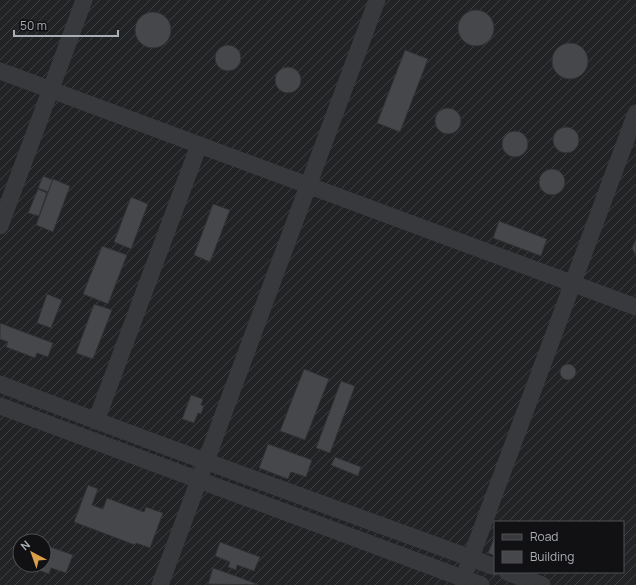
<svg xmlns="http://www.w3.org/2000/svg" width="636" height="585" viewBox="0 0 636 585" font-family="Manrope,sans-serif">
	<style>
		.industrial { fill: url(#industrial-furrows); fill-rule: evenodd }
		.building { fill: #45474a; stroke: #313134 }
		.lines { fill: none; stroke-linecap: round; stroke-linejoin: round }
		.minor { stroke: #38393c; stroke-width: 17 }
	</style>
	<defs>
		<pattern id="industrial-furrows" width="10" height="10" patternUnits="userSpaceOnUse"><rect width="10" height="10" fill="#222325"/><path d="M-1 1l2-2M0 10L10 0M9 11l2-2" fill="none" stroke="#3f4042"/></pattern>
	</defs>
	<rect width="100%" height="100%" fill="#161618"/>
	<path class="industrial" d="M0,0H636V585H0ZM495,522H623V572H495ZM20,541H44V565H20Z"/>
	<g class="building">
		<circle cx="476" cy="28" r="18"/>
		<circle cx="153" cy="30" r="18"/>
		<circle cx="570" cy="61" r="18"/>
		<circle cx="228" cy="58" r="13"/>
		<polygon points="405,50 428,59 400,132 377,123"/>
		<circle cx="288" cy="80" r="13"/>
		<circle cx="448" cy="121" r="13"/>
		<circle cx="566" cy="140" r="13"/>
		<circle cx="515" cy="144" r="13"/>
		<circle cx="552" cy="182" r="13"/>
		<polygon points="43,176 53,180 48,192 38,188"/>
		<polygon points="53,179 70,186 53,232 36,225"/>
		<polygon points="38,189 47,193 39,216 28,213"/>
		<polygon points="131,197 148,204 131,249 114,242"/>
		<polygon points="213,204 230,210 210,262 194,255"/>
		<polygon points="499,221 547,239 541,256 493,238"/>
		<polygon points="636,239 636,238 636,256 632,248"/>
		<polygon points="102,246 127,255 108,304 83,294"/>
		<polygon points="47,294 62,300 51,328 37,323"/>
		<polygon points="94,304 112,310 93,359 76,353"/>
		<polygon points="0,323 53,343 48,357 37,353 35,358 6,347 8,342 0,339"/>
		<circle cx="568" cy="372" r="8"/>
		<polygon points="304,369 329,379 305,440 280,431"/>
		<polygon points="341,381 355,386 330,453 316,448"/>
		<polygon points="191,395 203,399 201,405 204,406 201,414 198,413 194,423 182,419"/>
		<polygon points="268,444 312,460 306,477 291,472 288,479 259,468"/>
		<polygon points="335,457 361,467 358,476 331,465"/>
		<polygon points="88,485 98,489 92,505 103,509 107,498 144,512 146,507 163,513 150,548 136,543 135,545 74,522"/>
		<polygon points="495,536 495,556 488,553"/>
		<polygon points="220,542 260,557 254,571 237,565 236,570 228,567 230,562 215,556"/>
		<polygon points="45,545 73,555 66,573 51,568 49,574 30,567 30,565 44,565"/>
		<polygon points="213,568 236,576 259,585 208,584"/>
	</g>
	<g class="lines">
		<g class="minor">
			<polyline points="0,71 636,307"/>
			<polyline points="0,226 84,0"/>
			<path d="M0,384C164,448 330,506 495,567"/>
			<polyline points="0,406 481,585"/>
			<polyline points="96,421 199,145"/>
			<polyline points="467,568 636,113"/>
			<polyline points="507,572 542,585"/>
			<polyline points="160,585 377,0"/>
		</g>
	</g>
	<rect x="494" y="521" width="130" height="52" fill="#111113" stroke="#4e5054"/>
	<rect x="502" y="534" width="20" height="6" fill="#38393c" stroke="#4e5054"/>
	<text x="530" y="541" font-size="12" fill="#aaafb6">Road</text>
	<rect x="502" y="551" width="20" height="12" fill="#45474a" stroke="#4e5054"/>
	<text x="530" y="561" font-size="12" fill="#aaafb6">Building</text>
	<g transform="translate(32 553) rotate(319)"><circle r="19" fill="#111113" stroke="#4e5054"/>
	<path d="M0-3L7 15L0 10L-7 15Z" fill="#db9e4b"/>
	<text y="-6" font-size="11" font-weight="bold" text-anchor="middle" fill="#aaafb6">N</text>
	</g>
	<path d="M14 30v6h104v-6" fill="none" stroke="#aaafb6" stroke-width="2"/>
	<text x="20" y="30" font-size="12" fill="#aaafb6" stroke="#111113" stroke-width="3" paint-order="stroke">50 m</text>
</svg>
